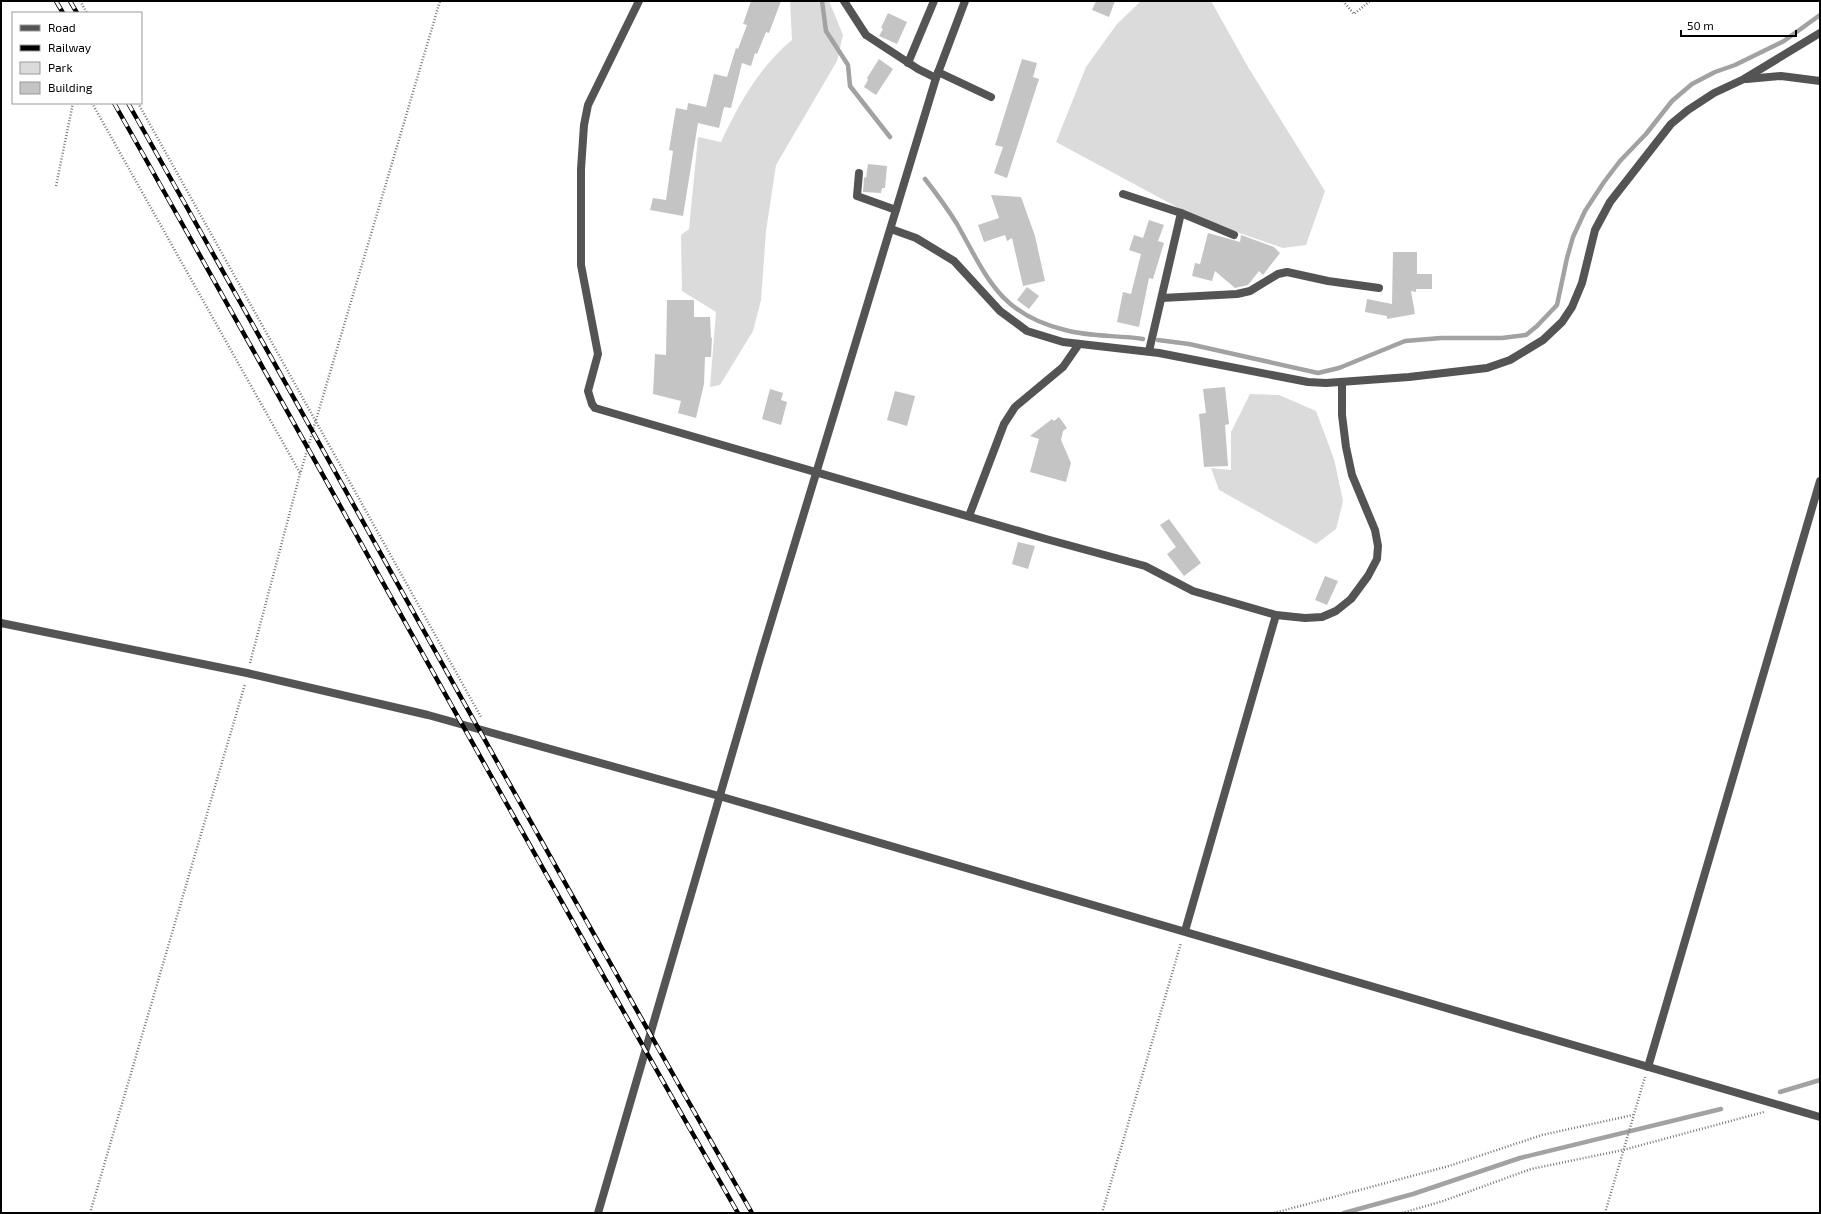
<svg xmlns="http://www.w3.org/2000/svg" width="1821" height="1214" viewBox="0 0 1821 1214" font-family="'Exo 2',sans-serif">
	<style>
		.green { fill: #dbdbdb }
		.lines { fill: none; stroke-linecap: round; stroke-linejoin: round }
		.stream { stroke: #a2a2a2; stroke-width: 4.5 }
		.building { fill: #c4c4c4 }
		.path { stroke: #767676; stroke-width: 2.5; stroke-dasharray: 1 2; stroke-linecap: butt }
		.service { stroke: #545454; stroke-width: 8 }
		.minor { stroke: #545454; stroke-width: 8 }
		.tertiary { stroke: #545454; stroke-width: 8 }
		.rail-casing { stroke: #000; stroke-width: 4.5 }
		.rail { stroke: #fff; stroke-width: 3; stroke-dasharray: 9; stroke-linecap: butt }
	</style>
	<rect width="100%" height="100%" fill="#fff"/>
	<g class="green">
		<path d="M790,1H829L843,35L837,61L776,165L766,231L761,300L753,331L720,385L710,387L716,312L682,291L681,235L689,229L698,137L721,142C738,105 760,66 792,40Z"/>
		<polygon points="1141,1 1211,1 1248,67 1325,191 1306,245 1283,248 1199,219 1056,142 1086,67 1117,24"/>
		<polygon points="1250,394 1279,395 1316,411 1334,459 1343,501 1336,529 1316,544 1219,490 1211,468 1231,470 1231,432"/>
	</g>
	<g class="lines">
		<g class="stream">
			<polyline points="822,1 826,31 848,65 850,86 890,137"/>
			<path d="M925,179C936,193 947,208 957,224C987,277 999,314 1065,330C1090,337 1117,335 1143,339"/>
			<polyline points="1158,340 1189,344 1318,373 1339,368 1405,341 1441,338 1502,338 1526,335 1537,326 1557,305 1567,258 1573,237 1585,211 1604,182 1620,161 1646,134 1672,101 1692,84 1715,72 1735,65 1784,41 1820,15"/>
			<polyline points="1780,1092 1820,1080"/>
			<polyline points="1344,1213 1413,1194 1520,1158 1721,1109"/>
		</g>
	</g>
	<g class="building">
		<polygon points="751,1 781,1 769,33 766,32 757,54 755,53 751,66 742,63 731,108 724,107 719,128 698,123 683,216 650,210 653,198 666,200 673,151 669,150 676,108 687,110 688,103 706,107 714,74 727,77 736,48 738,49 747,25 743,24"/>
		<polygon points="1096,1 1115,1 1109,17 1092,10"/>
		<polygon points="888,13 907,22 897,44 879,36 883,29 881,28"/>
		<polygon points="879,59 893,69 876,95 864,87 868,80 867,78"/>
		<polygon points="1022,59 1037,63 1033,77 1039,79 1007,178 994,173 1003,147 995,145"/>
		<polygon points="868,164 887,166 885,188 882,188 881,193 863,192 864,177 866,178"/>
		<polygon points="991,195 1021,197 1035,236 1045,281 1023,286 1012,238 1007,241 1005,235 984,242 978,225 999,218"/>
		<polygon points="1149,220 1164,225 1158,241 1164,243 1153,279 1149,278 1139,327 1117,322 1123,292 1131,294 1141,254 1129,250 1134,235 1143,238"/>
		<polygon points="1208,233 1240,242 1241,235 1274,247 1280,253 1263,275 1259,271 1248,285 1235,288 1215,271 1212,281 1192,276 1195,263 1200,264"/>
		<polygon points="1393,252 1417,252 1417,274 1432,274 1432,289 1416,289 1416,292 1411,291 1415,314 1387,319 1387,316 1365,312 1367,299 1392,304"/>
		<polygon points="1027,287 1039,296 1029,309 1017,300"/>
		<polygon points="667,300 694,300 694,317 710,317 711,338 712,338 711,357 705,357 704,384 696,418 678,413 681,401 653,394 655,354 666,355"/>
		<polygon points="1225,387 1229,424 1225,425 1228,466 1204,467 1199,414 1206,413 1203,389"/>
		<polygon points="770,389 783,393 781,400 787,402 781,425 762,419"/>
		<polygon points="895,391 915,396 907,426 887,420"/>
		<polygon points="1059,417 1067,428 1063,431 1061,440 1071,463 1066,482 1030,472 1039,439 1030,436 1052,419 1054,421"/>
		<polygon points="1169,519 1201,563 1184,576 1167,554 1176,547 1160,525"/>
		<polygon points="1018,542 1035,546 1028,569 1012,564"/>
		<polygon points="1325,576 1338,581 1327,605 1315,600"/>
	</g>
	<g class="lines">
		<g class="path">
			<polyline points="80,1 87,13"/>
			<polyline points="1343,1 1354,14 1370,1"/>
			<polyline points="92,103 300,473"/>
			<polyline points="138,103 481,717"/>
			<polyline points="56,186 73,103"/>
			<polyline points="250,663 300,474 440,1"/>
			<polyline points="90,1213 245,684"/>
			<polyline points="1102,1213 1181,943"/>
			<polyline points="1274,1213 1449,1166 1542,1135 1633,1115"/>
			<polyline points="1402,1213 1443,1201 1531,1169 1623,1150 1764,1112"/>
			<polyline points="1605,1213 1645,1077"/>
		</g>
		<g class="service">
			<polyline points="938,72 991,97"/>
			<polyline points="859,173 857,196 896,210"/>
		</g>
		<g class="minor">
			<polyline points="639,1 588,105 584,125 581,169 581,265 598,354 588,391 592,404 595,408 1046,539 1145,566 1193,591 1276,615 1305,618 1322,617 1336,611 1351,599 1368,576 1377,559 1378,546 1375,530 1352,475 1346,447 1342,415 1342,382"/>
			<polyline points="844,1 866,35 918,69 936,78"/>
			<polyline points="908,63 934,1"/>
			<polyline points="1747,79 1781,76 1820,81"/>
			<polyline points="1123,194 1181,213 1149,351"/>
			<polyline points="1181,213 1234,235"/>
			<polyline points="891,229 916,238 954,261 1000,311 1027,331 1063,342 1159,353 1308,382 1326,383 1409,377 1487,368 1510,360 1543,340 1562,322 1572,307 1582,283 1595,230 1610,202 1671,124 1688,110 1714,93 1744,79 1820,33"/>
			<polyline points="1162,298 1237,294 1250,291 1278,274 1287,272 1328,281 1379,288"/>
			<polyline points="969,516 1004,424 1015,407 1063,367 1079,344"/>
			<polyline points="1185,931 1276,615"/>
			<polyline points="1648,1067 1820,481"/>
		</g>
		<g class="tertiary">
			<polyline points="1,623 247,673 428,715 719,796 1820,1117"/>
			<polyline points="598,1213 760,658 936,78 965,1"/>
		</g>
		<g class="rail-casing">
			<g id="rail">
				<polyline points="56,1 63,13"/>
				<polyline points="70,1 77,13"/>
				<path d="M114,103C323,472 527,845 738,1213"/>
				<path d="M128,103C337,472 541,845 752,1213"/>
			</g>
		</g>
		<use href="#rail" class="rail"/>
	</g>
	<rect width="1821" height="1214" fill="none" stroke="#000000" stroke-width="4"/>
	<rect x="12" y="12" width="130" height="92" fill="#ffffff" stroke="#999999"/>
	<rect x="20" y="25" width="20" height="6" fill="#545454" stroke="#999999"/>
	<text x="48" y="32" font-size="12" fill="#000000">Road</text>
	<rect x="20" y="45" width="20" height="6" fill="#000000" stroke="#999999"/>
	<text x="48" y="52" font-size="12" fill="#000000">Railway</text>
	<rect x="20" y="62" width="20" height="12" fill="#dbdbdb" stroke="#999999"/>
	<text x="48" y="72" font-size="12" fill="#000000">Park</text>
	<rect x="20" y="82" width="20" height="12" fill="#c4c4c4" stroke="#999999"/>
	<text x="48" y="92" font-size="12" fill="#000000">Building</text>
	<path d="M1681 30v6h115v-6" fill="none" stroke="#000000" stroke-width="2"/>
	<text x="1687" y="30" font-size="12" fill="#000000" stroke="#ffffff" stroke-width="3" paint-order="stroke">50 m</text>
</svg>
